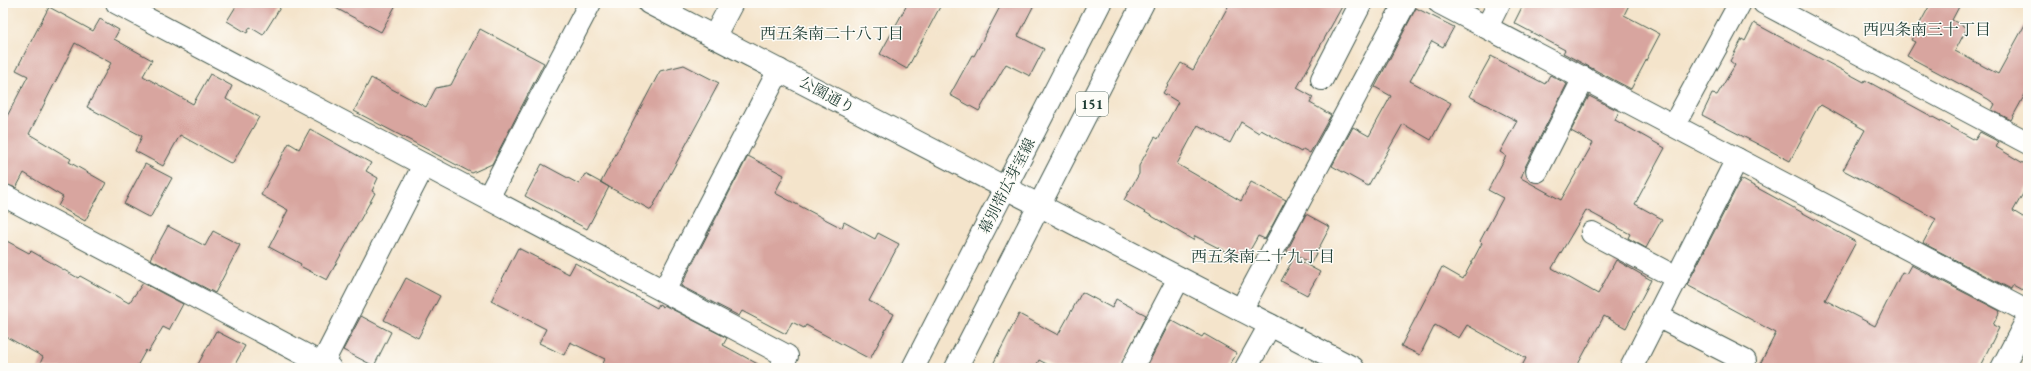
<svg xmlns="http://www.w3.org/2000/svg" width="2031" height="371" viewBox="0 0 2031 371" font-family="'EB Garamond','Noto Serif JP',serif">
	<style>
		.building { fill: #d8a59f }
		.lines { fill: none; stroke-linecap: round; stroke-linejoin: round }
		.minor-casing { stroke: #3f564b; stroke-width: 24 }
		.major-casing { stroke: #3f564b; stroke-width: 24 }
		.minor { stroke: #fff; stroke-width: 22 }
		.major { stroke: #fff; stroke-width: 22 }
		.labels { text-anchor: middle; stroke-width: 3; stroke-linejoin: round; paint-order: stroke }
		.shield { fill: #fdfcf7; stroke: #62766e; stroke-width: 1 }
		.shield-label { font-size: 14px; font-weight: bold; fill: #1f3d34 }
		.street-label { font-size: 15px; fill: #1f3d34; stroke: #fdfcf7 }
		.neighbourhood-label { font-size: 16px; fill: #1f3d34; stroke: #fdfcf7 }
	</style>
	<rect width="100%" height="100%" fill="#fdfcf7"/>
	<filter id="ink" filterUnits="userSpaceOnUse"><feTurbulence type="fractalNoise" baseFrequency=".025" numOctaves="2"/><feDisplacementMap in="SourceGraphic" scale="8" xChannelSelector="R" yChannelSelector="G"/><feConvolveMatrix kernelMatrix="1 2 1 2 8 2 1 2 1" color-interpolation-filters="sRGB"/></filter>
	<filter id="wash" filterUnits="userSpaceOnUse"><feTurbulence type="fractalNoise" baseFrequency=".012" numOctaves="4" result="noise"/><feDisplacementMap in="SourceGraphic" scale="16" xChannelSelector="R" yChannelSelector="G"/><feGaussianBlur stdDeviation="0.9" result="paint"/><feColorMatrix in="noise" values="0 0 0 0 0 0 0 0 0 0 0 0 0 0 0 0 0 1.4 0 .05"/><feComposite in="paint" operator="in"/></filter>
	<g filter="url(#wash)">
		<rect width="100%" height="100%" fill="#f4e4cb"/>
		<g id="blocks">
			<g class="building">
				<polygon points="238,3 283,3 263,35 250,27 247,33 227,21"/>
				<polygon points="326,3 397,3 381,32"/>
				<polygon points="908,3 942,3 907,69 880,54"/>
				<polygon points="1002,3 1035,3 1018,36 1044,49 1030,76 1006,64 979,111 950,95 972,55 974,56"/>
				<polygon points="1230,3 1344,3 1297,88 1313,97 1310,103 1331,115 1310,153 1303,149 1301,152 1261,130 1259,133 1241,122 1230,143 1198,125 1177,164 1241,201 1251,182 1286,200 1265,239 1258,236 1244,261 1195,236 1193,240 1124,200 1139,174 1139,166 1155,137 1158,139 1178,102 1163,93 1181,63 1193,70"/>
				<polygon points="1524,3 1630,3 1624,15 1660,34 1631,89 1563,53 1565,50 1514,23"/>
				<polygon points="1931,3 1961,3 1952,20 1967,28 1955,51 1998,74 2028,19 2028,89 2011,120 1992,110 1995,104 1988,99 1907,56 1915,42 1911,40"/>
				<polygon points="49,7 93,31 100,19 119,30 114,39 152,60 143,76 193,104 210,74 232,86 226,99 259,117 232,164 180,135 163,166 135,151 142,136 87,107 111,63 75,43 29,134 71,159 69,162 106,183 85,221 58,206 63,197 24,173 16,188 3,183 3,124 28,76 16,70"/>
				<polygon points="1416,8 1454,27 1443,47 1432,41 1410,81 1451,103 1431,140 1403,124 1368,186 1332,166 1353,127 1369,136 1391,96 1375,87"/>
				<polygon points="1754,23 1864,82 1865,80 1975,140 1980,132 1999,142 1996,147 2028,166 2028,185 2013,211 2028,220 2028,278 2022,290 2013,285 2011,289 1923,243 1936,219 1843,170 1865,130 1821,105 1819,107 1818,107 1790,161 1702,115 1712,94 1717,95 1735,65 1730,61 1742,39 1745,41"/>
				<polygon points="480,29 544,63 492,164 472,173 354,111 371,78 426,107 436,88 451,85"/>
				<polygon points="1491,56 1545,84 1550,75 1567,84 1526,165 1521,178 1561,200 1593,143 1571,131 1589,96 1619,111 1615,120 1665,148 1635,204 1662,219 1646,248 1628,238 1630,234 1586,210 1552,268 1598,294 1616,260 1651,280 1626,328 1604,316 1576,368 1521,368 1526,358 1467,325 1459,338 1435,325 1420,355 1401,346 1442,267 1463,279 1482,243 1480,241 1503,198 1488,190 1506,156 1500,152 1517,121 1469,96"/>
				<polygon points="684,65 719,83 651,210 609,187 587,229 525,196 542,164 579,184 585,174 609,187 601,182 660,71"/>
				<polygon points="310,129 371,163 366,171 378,178 372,191 375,193 327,280 300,266 301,264 269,247 288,210 261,195 289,143 299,149"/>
				<polygon points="748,156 784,175 775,193 842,228 844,222 875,239 878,233 899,244 869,301 894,314 870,359 806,325 804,328 792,322 786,334 742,311 739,316 681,286"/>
				<polygon points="145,164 172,178 150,218 124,204"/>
				<polygon points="1741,179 1856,242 1825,300 1875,326 1902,272 1906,274 1911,265 2000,311 1993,325 1999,328 1979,368 1758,368 1776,333 1687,285"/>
				<polygon points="1306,214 1330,227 1311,263 1287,251"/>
				<polygon points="168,226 205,246 213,231 240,245 215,293 150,259"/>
				<polygon points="3,239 29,253 31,251 78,278 80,276 129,303 143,283 183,304 169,330 163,327 148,352 146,350 136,368 38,368 43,357 3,335"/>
				<polygon points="518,248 569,274 575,263 657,308 659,304 663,307 664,305 727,338 723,345 765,368 601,368 605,359 570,342 564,355 539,343 546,329 491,301"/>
				<polygon points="1294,258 1320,272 1307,295 1281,281"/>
				<polygon points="406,278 440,296 418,338 384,320"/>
				<polygon points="1082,292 1112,308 1116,299 1146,315 1120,368 1054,368 1039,360 1035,368 991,368 1019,314 1058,335"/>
				<polygon points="361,316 391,332 374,366 343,350"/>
				<polygon points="1171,320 1202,337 1204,334 1237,353 1228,368 1146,368"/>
				<polygon points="216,331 245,346 233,368 196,368"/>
			</g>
		</g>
	</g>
	<g filter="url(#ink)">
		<use href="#blocks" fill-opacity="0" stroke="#3f564b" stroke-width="1"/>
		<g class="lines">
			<g class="minor-casing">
				<g id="minor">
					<polyline points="117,3 787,356 781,368"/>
					<polyline points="649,3 1353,368"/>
					<polyline points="1440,3 2028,312"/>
					<polyline points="1764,3 2028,143"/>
					<polyline points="1487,27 1499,3"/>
					<polyline points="714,37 732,3"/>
					<polyline points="1322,79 1361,3"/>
					<polyline points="1674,125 1740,3"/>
					<polyline points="1537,171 1584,78"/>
					<polyline points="3,195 330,368"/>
					<polyline points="488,198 590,3"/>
					<polyline points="1592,233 1677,278"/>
					<polyline points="664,291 779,70"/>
					<polyline points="1241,310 1405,3"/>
					<polyline points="1657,316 1745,361"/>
					<polyline points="320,368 424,165"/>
					<polyline points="1132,368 1179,278"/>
					<polyline points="1246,368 1270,325"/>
					<polyline points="1631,368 1737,159"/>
					<polyline points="2002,368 2028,318"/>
				</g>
			</g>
			<g class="major-casing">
				<g id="major">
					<polyline points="913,368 1100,3"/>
					<polyline points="956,368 1143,3"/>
				</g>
			</g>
			<use href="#minor" class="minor"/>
			<use href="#major" class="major"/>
		</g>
	</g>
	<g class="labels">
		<rect class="shield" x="1076" y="92" width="32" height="24" rx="3"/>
		<g class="shield-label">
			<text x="1092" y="109">151</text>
		</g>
		<g class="street-label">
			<text transform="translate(827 95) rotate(28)" y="5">公園通り</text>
			<text transform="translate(1007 186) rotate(-63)" y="5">幕別帯広芽室線</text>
		</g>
		<g class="neighbourhood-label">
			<text x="1927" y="35">西四条南三十丁目</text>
			<text x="832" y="39">西五条南二十八丁目</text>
			<text x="1263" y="262">西五条南二十九丁目</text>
		</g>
	</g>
	<rect width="2031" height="371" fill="none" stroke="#fdfcf7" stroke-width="16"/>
</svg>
